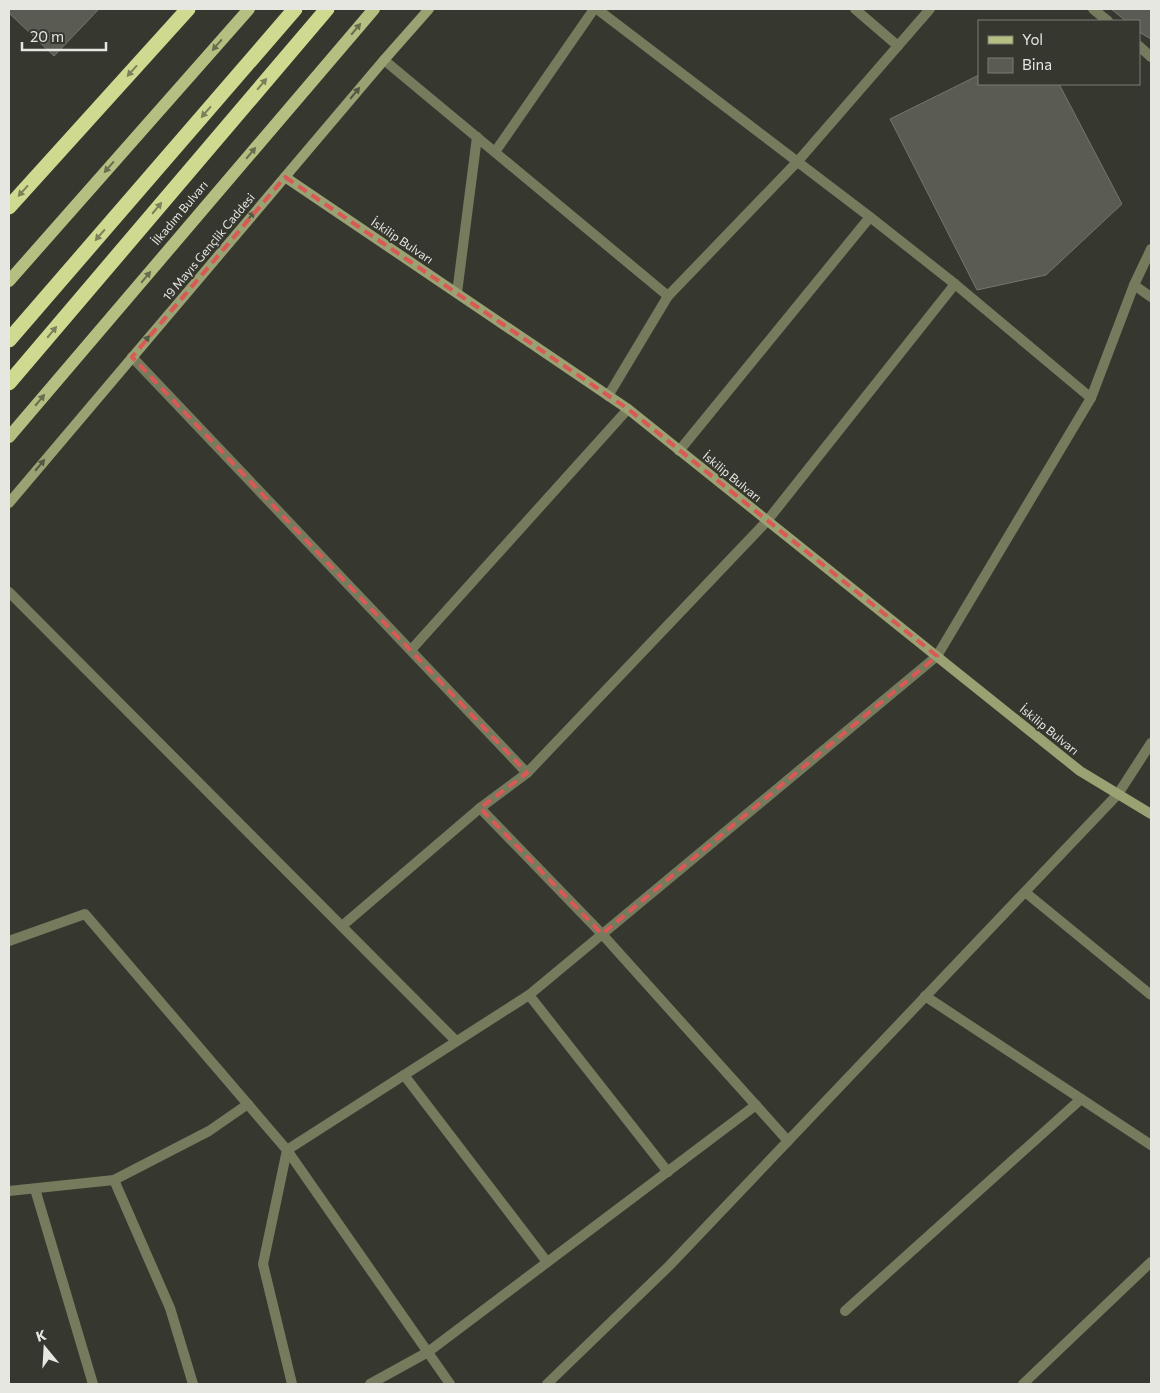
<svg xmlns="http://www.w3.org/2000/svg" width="1160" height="1393" viewBox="0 0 1160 1393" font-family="Commissioner,sans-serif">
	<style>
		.building { fill: #5a5b52; stroke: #74766d }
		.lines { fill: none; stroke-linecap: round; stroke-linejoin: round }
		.street { stroke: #767b5e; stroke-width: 10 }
		.secondary { stroke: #9aa172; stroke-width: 10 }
		.primary { stroke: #b6bf82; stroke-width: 12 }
		.highway { stroke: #cfd98f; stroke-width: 15 }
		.oneway { fill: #696d50 }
		.oneway2 { fill: #7b805a }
		.oneway3 { fill: #545743 }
		.marked { fill: none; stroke: #da5856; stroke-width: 4; stroke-dasharray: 10 6; stroke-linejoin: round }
		.labels { text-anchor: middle; stroke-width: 4; stroke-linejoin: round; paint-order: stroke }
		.street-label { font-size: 12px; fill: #e6e7e1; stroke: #36372f }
	</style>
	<rect width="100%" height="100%" fill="#36372f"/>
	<g class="building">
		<polygon points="9,9 99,9 54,56 9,13"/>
		<polygon points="1111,9 1151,9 1151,39 1139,32 1139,21 1126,21"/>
		<polygon points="979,75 979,84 1059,84 1122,204 1046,275 977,290 890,119"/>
	</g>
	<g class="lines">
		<g class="street">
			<polyline points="597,9 870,217 955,284 1091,398 1134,285"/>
			<polyline points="855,9 898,46"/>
			<polyline points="1093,9 1108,21"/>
			<polyline points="1139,46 1151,57"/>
			<polyline points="384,60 668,296"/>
			<polyline points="495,152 594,9"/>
			<polyline points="1151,249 1134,285 1151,297"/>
			<polyline points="457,293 477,137"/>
			<polyline points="132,357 527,773"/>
			<polyline points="608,396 668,296 798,161 930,9"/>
			<polyline points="679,451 870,217"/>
			<polyline points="9,592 456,1041"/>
			<polyline points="411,650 628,409"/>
			<polyline points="480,808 602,934 788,1141"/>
			<polyline points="1025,892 1151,995"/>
			<polyline points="342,926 480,808 527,773 767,521 955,284"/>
			<polyline points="9,941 85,914 287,1150 450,1384"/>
			<polyline points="529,995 668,1172"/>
			<polyline points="925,996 1151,1145"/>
			<polyline points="404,1075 547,1262"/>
			<polyline points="114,1180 170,1308 193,1384"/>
			<polyline points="35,1189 93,1384"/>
			<polyline points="9,1191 114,1180 209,1131 248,1104"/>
			<polyline points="845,1311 1081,1099"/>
			<polyline points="292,1384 263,1264 287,1150 529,995 937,656 1091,398"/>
			<polyline points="370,1384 428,1352 756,1105"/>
			<polyline points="547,1384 669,1266 1118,794 1151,743"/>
			<polyline points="1023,1384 1151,1262"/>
		</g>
		<g class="secondary">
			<polyline points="285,177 628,409 1080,771 1151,814"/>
			<polyline points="9,503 384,60 429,9"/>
		</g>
		<g class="primary">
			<polyline points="9,281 249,9"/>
			<polyline points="9,437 374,9"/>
		</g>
		<g class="highway">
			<polyline points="9,207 188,9"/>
			<polyline points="9,340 295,9"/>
			<polyline points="9,383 327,9"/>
		</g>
	</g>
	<defs><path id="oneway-solid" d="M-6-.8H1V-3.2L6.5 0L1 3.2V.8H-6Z" transform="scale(1.25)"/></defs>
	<g class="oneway">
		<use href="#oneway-solid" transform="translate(356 29) rotate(-50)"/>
		<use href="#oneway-solid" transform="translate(217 45) rotate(131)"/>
		<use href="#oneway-solid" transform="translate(251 153) rotate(-50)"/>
		<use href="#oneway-solid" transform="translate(109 167) rotate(131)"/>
		<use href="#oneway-solid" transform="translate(146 277) rotate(-50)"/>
		<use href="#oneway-solid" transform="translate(40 400) rotate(-50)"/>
	</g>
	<g class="oneway2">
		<use href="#oneway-solid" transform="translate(132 71) rotate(132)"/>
		<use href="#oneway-solid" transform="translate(262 84) rotate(-50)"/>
		<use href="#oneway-solid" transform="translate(206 112) rotate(131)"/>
		<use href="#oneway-solid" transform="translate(23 191) rotate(132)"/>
		<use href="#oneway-solid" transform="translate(157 208) rotate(-50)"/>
		<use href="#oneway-solid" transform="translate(100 235) rotate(131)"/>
		<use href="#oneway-solid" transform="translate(52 332) rotate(-50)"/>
	</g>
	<g class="oneway3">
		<use href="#oneway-solid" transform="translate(355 93) rotate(-50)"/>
		<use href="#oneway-solid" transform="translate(250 217) rotate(-50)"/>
		<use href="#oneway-solid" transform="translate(145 341) rotate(-50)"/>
		<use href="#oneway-solid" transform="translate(40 465) rotate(-50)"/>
	</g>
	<path class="marked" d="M285,177L628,409L937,656L602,934L480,808L527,773L132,357Z"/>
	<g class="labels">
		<g class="street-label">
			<text transform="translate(180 213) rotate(-50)" y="4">İlkadım Bulvarı</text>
			<text transform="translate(402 241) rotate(34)" y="4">İskilip Bulvarı</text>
			<text transform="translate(209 247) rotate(-50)" y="4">19 Mayıs Gençlik Caddesi</text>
			<text transform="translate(732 477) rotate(39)" y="4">İskilip Bulvarı</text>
			<text transform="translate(1049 730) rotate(39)" y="4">İskilip Bulvarı</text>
		</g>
	</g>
	<rect width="1160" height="1393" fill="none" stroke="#e6e7e1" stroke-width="20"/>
	<rect x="978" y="20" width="162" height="65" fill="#36372f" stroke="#7c7d76"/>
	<rect x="988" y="36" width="25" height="8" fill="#b6bf82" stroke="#7c7d76"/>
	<text x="1022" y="45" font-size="15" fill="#e6e7e1">Yol</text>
	<rect x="988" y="58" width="25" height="15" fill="#5a5b52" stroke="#7c7d76"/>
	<text x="1022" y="70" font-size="15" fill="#e6e7e1">Bina</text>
	<g transform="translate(45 1348) rotate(342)" stroke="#36372f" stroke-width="4" paint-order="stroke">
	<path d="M0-4L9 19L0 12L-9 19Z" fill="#e6e7e1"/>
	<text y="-8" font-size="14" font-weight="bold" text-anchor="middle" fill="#e6e7e1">K</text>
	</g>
	<path d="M22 42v8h84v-8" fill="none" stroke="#e6e7e1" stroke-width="2.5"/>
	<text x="30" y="42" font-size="15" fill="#e6e7e1" stroke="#36372f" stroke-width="4" paint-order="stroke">20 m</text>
</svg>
